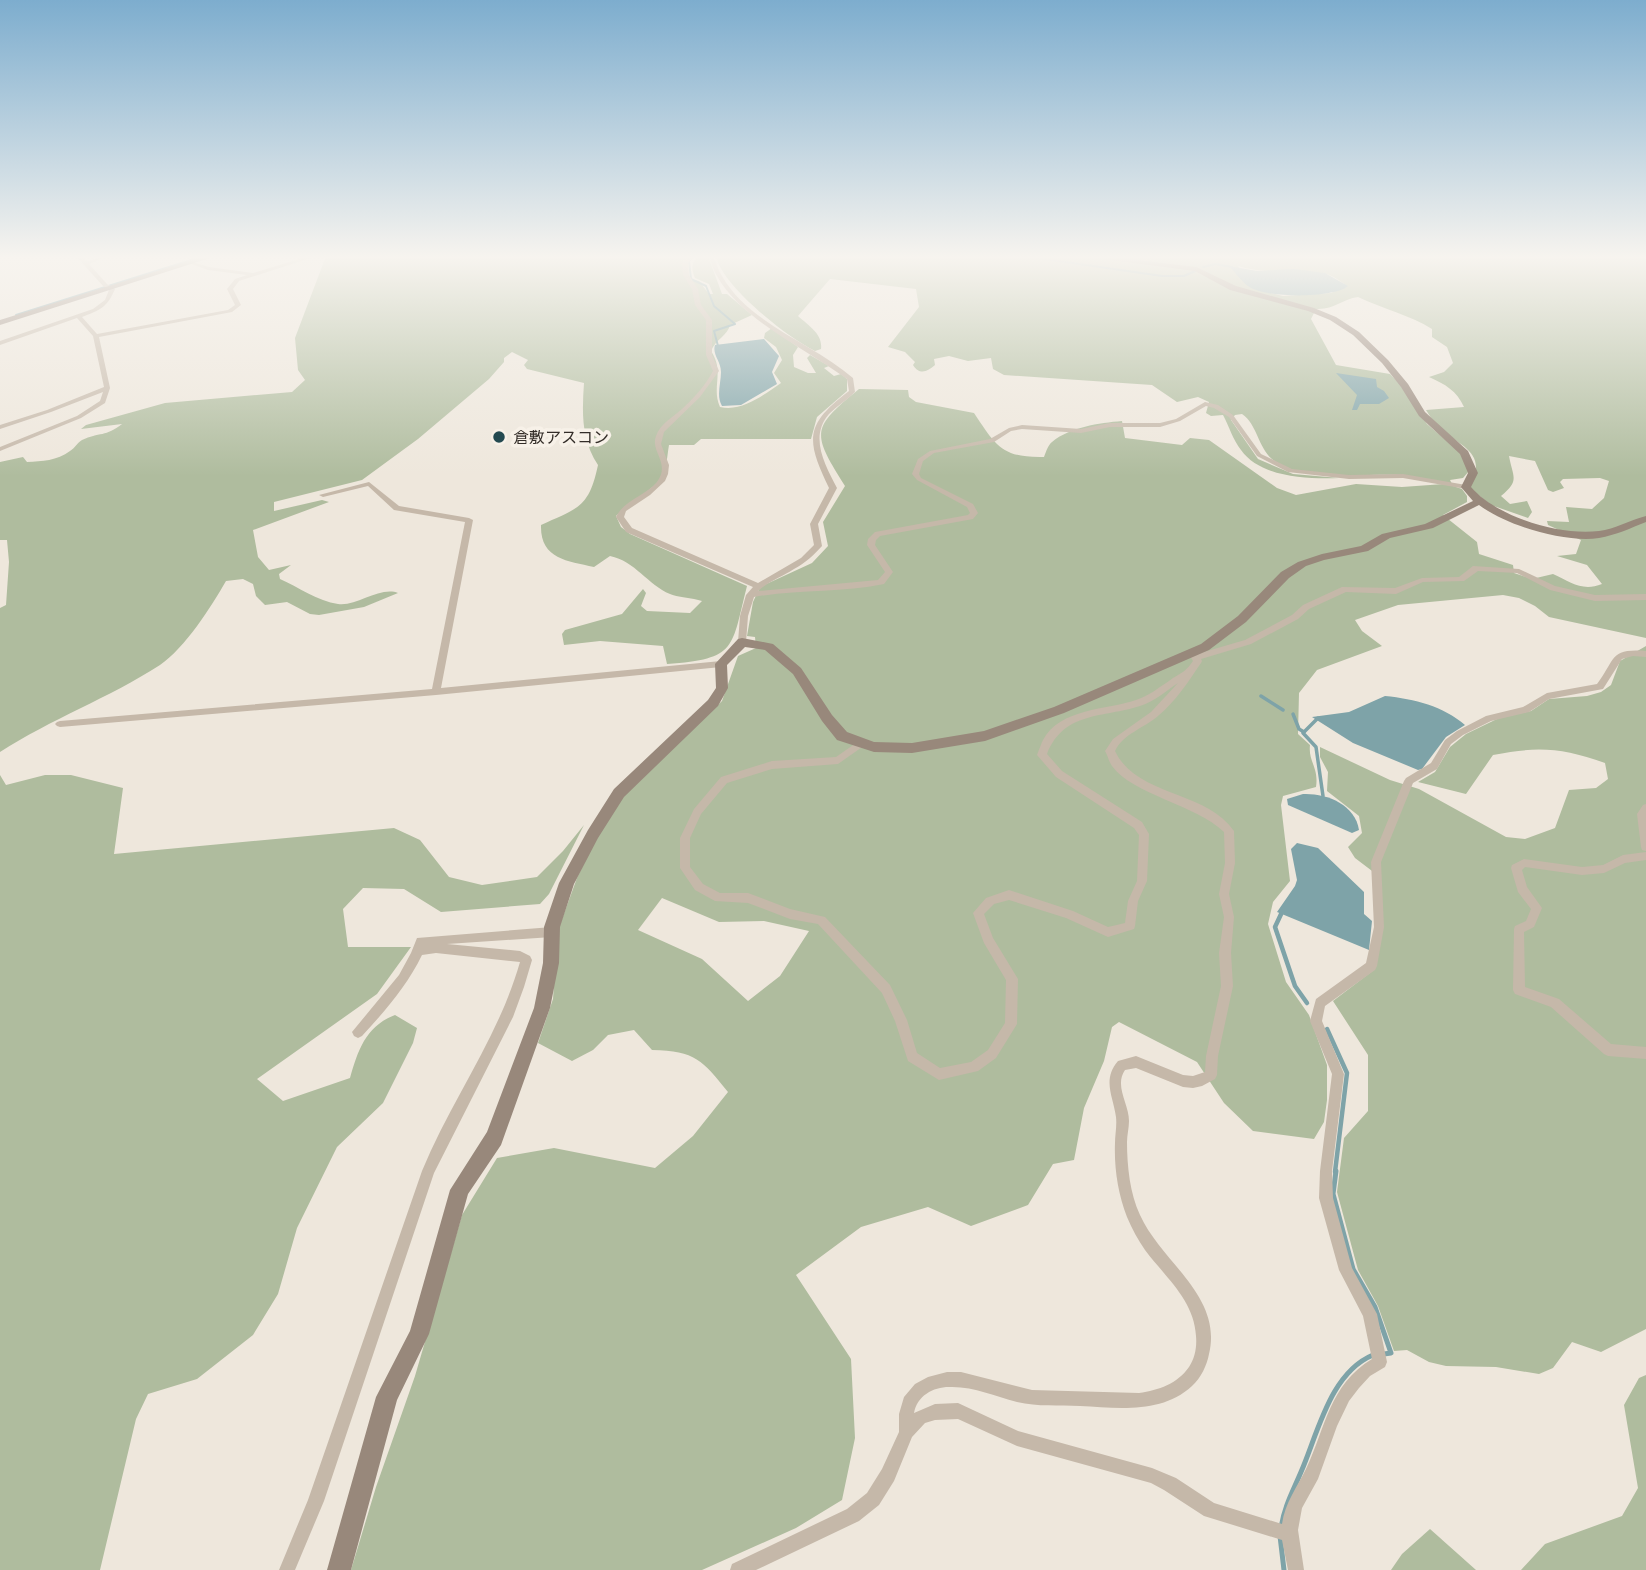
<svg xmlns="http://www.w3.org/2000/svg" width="1646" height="1570" viewBox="0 0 1646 1570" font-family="'Fira Sans Condensed','Noto Sans JP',sans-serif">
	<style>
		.green { fill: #afbc9e; fill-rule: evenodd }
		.water { fill: #7ea3a8 }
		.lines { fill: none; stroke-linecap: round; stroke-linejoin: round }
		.stream-far3 { stroke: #7ea3a8; stroke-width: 2 }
		.stream-far2 { stroke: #7ea3a8; stroke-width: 3.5 }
		.stream-far1 { stroke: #7ea3a8; stroke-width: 4.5 }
		.stream { stroke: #7ea3a8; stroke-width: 5 }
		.street { fill: #c5b8a9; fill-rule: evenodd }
		.secondary { fill: #98887b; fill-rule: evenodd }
		.poi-dot { fill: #234950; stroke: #f7f1e8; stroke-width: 2.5 }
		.labels { text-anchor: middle; stroke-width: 7; stroke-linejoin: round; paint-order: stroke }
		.far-poi-label { font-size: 16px; fill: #332d28; stroke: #f7f1e8; text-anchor: start }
	</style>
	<rect width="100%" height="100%" fill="#eee7dc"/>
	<g class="green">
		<path d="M326,256H689L683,261L689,279L699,281L709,294H713L709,284L695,278C691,268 691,263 699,256H708L722,294H727L752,315L730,325C728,335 715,340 711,351C725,372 711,387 720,407C743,412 763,395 781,383L774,373L782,360L776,347L764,338L765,333L772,328L798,347L793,355L794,367L808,373H816L807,358L810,355L829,366L824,368L834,376L841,374L847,379V391L817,417L811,439H701L694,445H669C667,456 667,470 660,479C653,490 628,503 616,516L621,527L630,534L747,586C731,648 738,659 667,664L663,646L600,641L564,645L562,634L565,630L622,614L643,589L646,593L641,606L647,611L690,613L702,601C693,598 676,597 670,594C648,585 635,561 610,556L594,567C567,561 540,559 541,525C578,508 589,508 598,465C581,440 582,412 584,383L527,369L524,365L528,360L512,352L504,358V362L489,379L418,439L362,480L274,502V511L322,500L329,502L253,530L258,557L269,570L291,565L279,574L280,579C298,587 318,601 338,604C356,607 380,586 398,593L364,607L319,615L310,614L287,602L265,605L256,596L253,584L243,579L226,581C211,607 185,648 160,665C109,698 51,719 0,752V608L6,605L9,562L7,540H0V462L23,457L27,462C42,461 57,461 70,451C75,448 77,443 82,440C99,432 106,437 122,424L81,429L86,425L165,403L292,392L305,380L298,370L295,338Z"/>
		<path d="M716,256H1646V638L1549,617L1535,606L1519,598L1503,595L1398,605L1355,620L1362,631L1382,646L1317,670L1299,693L1298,734L1310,745C1308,762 1319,767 1316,787L1283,796L1281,805L1290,881L1273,902L1268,924L1286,982L1309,1015L1327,1065V1100L1324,1122L1314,1139L1253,1131L1224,1103L1197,1062L1119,1022L1112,1027L1104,1061L1084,1108L1074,1160L1053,1164L1028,1205L971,1226L928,1207L861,1227L796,1275L851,1359L855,1438L842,1500L796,1528L702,1570H351L376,1487L415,1376L462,1215L497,1158L554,1148L655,1168L693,1136L728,1092C702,1060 696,1051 652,1050L634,1030L608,1035L593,1050L572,1061L538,1043L553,999L558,930L577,878L597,836L622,798L722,701L738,656L756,648L755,637L747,636L753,602L760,587L812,563L828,546L823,522L845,486C812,433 810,429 859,389L908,390L909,397L916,402L974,413C996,446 1002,458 1044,457C1046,452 1048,445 1052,442C1070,427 1099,423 1122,421L1125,438L1182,445L1190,438L1209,440L1277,488L1296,495L1356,484L1402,487L1444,484C1430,481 1415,477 1401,475C1366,473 1299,483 1272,459C1258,447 1257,424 1242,414L1235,415L1231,420L1258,459L1293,474L1339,478C1308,479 1261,478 1241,450C1233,440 1229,426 1223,415L1211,416L1206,413L1209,402L1198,397L1177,402L1152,385L1004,375L993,369L991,358L968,361L949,356L934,359L935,365C928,371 920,376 913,365L915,362L905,352L888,347L919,307L916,289L830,279L798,316C809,326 823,334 821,349L815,351C787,337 722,286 716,256ZM1238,266C1265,275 1295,269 1322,273C1331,274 1340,281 1347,286L1331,293L1283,296L1255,289ZM1358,297C1383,309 1410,315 1432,329V337L1447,347L1453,363L1444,372L1429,377C1445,384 1457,391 1464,407L1426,410C1430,416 1434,423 1440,428C1462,448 1488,452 1470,488L1491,505L1528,518L1532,512L1527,501L1510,504L1501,496C1520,480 1513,478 1509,456L1535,461L1548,490L1553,492L1564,488L1560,482L1563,479L1600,478L1609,481L1604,498L1592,509L1566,507L1569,522L1547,521L1548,525L1581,540L1576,554L1557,556L1587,565L1602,584C1582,592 1571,582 1553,574L1532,579L1514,573L1513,565L1479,554L1477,542L1443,515L1467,502V496L1462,489L1453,486L1450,480L1463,478L1469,471L1463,455L1427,424L1399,383L1390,374L1336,365L1311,319L1316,309C1334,310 1342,299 1358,297ZM662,898L719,922L764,921L809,931L780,976L748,1001L702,959L638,930Z"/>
		<path d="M1646,646V1329L1601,1352L1572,1342L1553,1368L1539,1374L1496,1367L1446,1366L1429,1362L1407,1350L1394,1351L1378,1306L1358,1270L1337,1192L1344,1138L1368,1111V1055L1333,1001L1375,969L1380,877L1355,858L1348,847L1362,833L1359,816L1327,791L1328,772L1320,757V747L1390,780L1419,789L1506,837L1525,839L1555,828L1569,790L1596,788L1608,779L1605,763C1562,748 1538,746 1493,755L1466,794L1418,782L1435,772L1450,747L1466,734L1499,718L1531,711L1549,699L1587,696L1601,692L1611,685L1620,661Z"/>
		<path d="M0,775L6,785L45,775H71L123,788L114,854L394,828L420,840L449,877L482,885L537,877L563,851L584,825L549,894L540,904L441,912L404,889L363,888L343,909L348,947H411L377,994L257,1079L283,1101L350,1078C358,1050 366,1026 395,1015L417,1028L413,1043L383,1103L337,1147L297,1228L278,1294L253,1335L197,1379L148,1394L136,1419L100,1570H0Z"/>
		<polygon points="1646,1375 1646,1570 1521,1570 1545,1544 1622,1516 1638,1488 1624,1405 1639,1378"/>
		<polygon points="1430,1529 1476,1570 1391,1570 1402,1554"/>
	</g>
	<g class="water">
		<path d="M1229,266L1257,271L1294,269L1325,273L1348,286C1335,298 1265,299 1248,286C1241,281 1235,272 1229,266Z"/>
		<path d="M764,339L779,356L772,372L777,384L741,405L722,406C716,396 721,383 721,372C721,361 712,355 715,345Z"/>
		<polygon points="1336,373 1376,379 1377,387 1384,391 1389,398 1379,404 1360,404 1357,410 1352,410 1357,395"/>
		<path d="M1385,696C1415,699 1443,706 1465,725L1446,737L1422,769L1418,770L1353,743L1312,717L1349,712Z"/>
		<path d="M1303,794C1326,793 1355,804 1359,830L1352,833L1288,805L1287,799Z"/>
		<polygon points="1297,843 1318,848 1364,892 1364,914 1372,921 1369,950 1277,912 1295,886 1297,880 1291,849"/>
	</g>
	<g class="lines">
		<g class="stream-far3">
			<polyline points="695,256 689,261 691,279 706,286 714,306 735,324 714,331 718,346"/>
			<polyline points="1024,256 1162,276 1184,276 1195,271"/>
			<polyline points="1203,267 1215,264 1232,267"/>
			<polyline points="16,315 204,256"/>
		</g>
		<g class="stream-far2">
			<polyline points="1261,696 1283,710"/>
			<polyline points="1293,714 1299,729 1304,732"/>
			<polyline points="1318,718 1303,733 1316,747 1323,796"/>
		</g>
		<g class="stream-far1">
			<polyline points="1282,912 1275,927 1295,986 1307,1003"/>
			<polyline points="1327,1029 1347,1073 1335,1172"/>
		</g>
		<g class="stream">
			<polyline points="1336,1171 1333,1194 1353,1269 1375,1307 1391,1353 1384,1354"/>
			<path d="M1281,1528C1284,1507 1293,1491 1301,1472C1318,1433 1330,1373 1373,1355"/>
			<polyline points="1280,1536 1284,1570"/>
		</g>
		<g class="street">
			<path d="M76,256H82L87,262L101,256H108L89,264L107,284L115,289C107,308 100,310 82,317L97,334L228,310L235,305L227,289L235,279L247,275L208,270L189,263V261L209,267L253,273L309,256H317L239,281L233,289L241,305L232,312L99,337L110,388L105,403L81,418L0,451V447L77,416L100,401L103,392L51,412L0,429V425L47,410L104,387L93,336L77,318L0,345V341L93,309L105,300L109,290L103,286Z"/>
			<path d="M688,256H694L688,263L689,275L698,289L701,305L712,320V355L719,371L700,397L664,432L661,444L669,465L668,474L665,481L650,495L626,511L624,517L632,528L758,583L801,558L814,545L810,524L829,488C806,440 804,425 849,391L847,379C807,349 741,320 717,276C713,270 711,262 709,256H713C716,262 718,270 722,276C749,324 813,343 853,378L855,392C847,400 837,406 829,414C809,437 825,465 837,488L818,524L822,546C814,555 805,563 794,569C782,577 769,581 758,591L878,580L885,572L867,545L868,539L875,532L968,515L970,513L967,507L917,480L912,474L918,459L930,451L990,439L1009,428L1022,425L1081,429L1110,423H1160L1176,419L1205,402L1218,405L1233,415L1261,454L1292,469L1349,475L1403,474L1466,485L1470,487L1466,489L1403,478L1349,479L1288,472L1257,456L1229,417L1214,408L1206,406L1180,421L1160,427H1110L1081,433L1022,429L1011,431L994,442L934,453L923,461L919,474L921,478L973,504L978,513L973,519L880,536L876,540L875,545L893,572L884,584C841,593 797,589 754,597L748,616L746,642L742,645L739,644L738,642L740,616L746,595L753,587L626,532L616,517C624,500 645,496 657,482C671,463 650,452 656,436C660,424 673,417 682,409C694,398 705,386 713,371L706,355V320L695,305L692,289L683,275L682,263Z"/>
			<polygon points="1153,256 1160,256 1141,264 1136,263"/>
			<polygon points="369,482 399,506 469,518 473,520 441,688 721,661 725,664 721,667 436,695 60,727 57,726 55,724 57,722 60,721 432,689 465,522 394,510 368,486 323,497 319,495"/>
			<path d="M1473,566L1519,569L1555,586L1595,595L1646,594V600L1595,601L1550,590L1517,573L1478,571L1464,581L1423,582L1396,594L1346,592L1309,609L1298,619L1251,644L1201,659L1202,661L1201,663C1188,682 1176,701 1158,716C1144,728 1123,734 1115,751C1137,797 1206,790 1234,831L1235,863L1229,894L1234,917L1231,953L1233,986L1218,1056L1217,1075L1215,1079L1202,1086L1193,1088L1183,1087L1136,1068L1125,1070C1114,1086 1129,1104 1129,1121C1129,1128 1127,1135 1127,1142C1127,1166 1130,1194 1140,1215C1161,1262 1223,1296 1209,1354C1207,1365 1201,1378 1192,1386C1162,1414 1118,1408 1080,1406C1059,1405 1038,1407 1017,1402C994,1396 973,1386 949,1387C933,1387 917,1396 914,1413L935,1404L958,1403L1018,1431L1152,1468L1176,1478L1214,1503L1282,1524C1285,1503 1297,1487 1306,1469C1326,1427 1329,1385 1372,1359L1363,1316L1339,1270L1319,1198L1320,1171L1332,1074L1310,1021L1316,999L1366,963L1374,927L1371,862L1404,781L1406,778L1431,763L1445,740L1457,731L1486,716L1523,707L1547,693L1597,684C1616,660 1608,648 1646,651V657L1633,656L1622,659L1603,689L1549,699L1529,712L1491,721L1463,735L1451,744L1437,769L1413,783L1381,862L1384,927L1377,966L1375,970L1325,1006L1322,1021L1344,1074L1332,1171L1333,1198L1352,1268L1377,1314L1387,1362L1385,1367L1370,1376L1359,1388L1349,1401L1337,1426L1318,1479L1302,1508L1298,1530L1304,1570H1288L1282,1540L1204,1516L1164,1490L1151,1483L1017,1446L958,1419L935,1420L925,1423L912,1437L894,1481L879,1505L859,1521L756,1570H730L732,1564L847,1509L867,1493L882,1469L899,1432V1414L904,1397L915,1384L928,1377L947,1372H961L1032,1390L1139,1393C1159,1390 1177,1384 1189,1367C1195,1358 1197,1347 1196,1336C1194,1300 1166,1278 1145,1250C1138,1240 1132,1229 1127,1217C1118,1194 1114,1168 1115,1143C1115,1135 1117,1126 1116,1117C1113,1096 1102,1080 1118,1061L1136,1056L1183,1075L1193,1076L1205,1072L1206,1056L1221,986L1219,953L1224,917L1219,894L1225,863L1224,832C1195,804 1133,795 1112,766C1109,762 1108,756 1105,751L1113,739L1151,712L1178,683C1166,691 1155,701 1140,706C1103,718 1064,711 1047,754L1062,771L1142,822L1149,834L1147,881L1138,901L1135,926L1134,929L1108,937L1066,918L1009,900L994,904L984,914L993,938L1018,979L1017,1024L996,1058L978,1071L939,1080L908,1061L895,1021L882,993L818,924L790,919L748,903L715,901L695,890L680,868V838L694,809L721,777L772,761L836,757L859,741H865L867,743L865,745L838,764L772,769L727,783L701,814L690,838V867L703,884L720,893H748L790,909L825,917L890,985L907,1020L917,1053L940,1068L971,1062L988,1050L1005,1023L1006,980L984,943L973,913L986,898L1009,890L1073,911L1108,927L1125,923L1128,901L1137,881L1139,835L1134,828L1056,777L1037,755C1039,750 1041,744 1043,740C1060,708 1107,710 1136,700C1149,696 1158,688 1169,681C1181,672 1184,674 1193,661L1188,653L1189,651H1195L1197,654L1245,640L1292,615L1303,605L1342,587L1395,588L1422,578L1459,577Z"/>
			<polygon points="1646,804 1646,851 1642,850 1641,847 1637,814 1643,805"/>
			<polygon points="1646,852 1646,860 1625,863 1604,873 1582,875 1525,867 1522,870 1527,887 1542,908 1534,927 1524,932 1525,987 1559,999 1611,1044 1646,1047 1646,1059 1608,1056 1604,1054 1551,1007 1515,994 1513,990 1514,929 1515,926 1526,921 1531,909 1518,892 1511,868 1512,865 1524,859 1582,867 1603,865 1623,855"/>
			<path d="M552,927L556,929L557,932L556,935L552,937L447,944L520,951L530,956L532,960L524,987L513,1017L434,1173L324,1501L295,1570H279L308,1500L422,1171C452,1098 498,1039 520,962L436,953L422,955C407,986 385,1011 362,1036L358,1038L354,1036L352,1032L399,975L411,953L417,938Z"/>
		</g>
		<g class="secondary">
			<polygon points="205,256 216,256 0,325 0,320"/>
			<path d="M1080,256H1102L1196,267L1236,286L1314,308L1336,317L1359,332L1388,360L1408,384L1425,412L1468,451L1478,473L1471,487C1497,517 1559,536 1599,531C1615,529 1630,520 1646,516V522C1631,528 1616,535 1599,538C1565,543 1507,526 1479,505L1433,528L1390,538L1368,551L1324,560L1306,566L1289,578L1246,622L1209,650L1064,713L985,741L912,753L874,752L837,740L822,721L793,674L765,650L745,647L727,665L728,688L718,706L624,797L598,838L574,884L560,927L559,963L550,1008L501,1145L468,1194L429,1334L397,1400L351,1570H327L376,1397L410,1331L450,1190L487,1132L534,1008L543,963L544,927L559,883L588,830L614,789L708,700L716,688L715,664L738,639L742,638L773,644L801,668L832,715L847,732L874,742L912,743L984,731L1054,707L1201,644L1238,616L1281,572L1298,562L1322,554L1361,546L1382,534L1425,524L1473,501L1461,487L1468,473L1460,454L1419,416L1401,387L1382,363L1353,335L1330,320L1308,311L1230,290L1195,271Z"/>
		</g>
	</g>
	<linearGradient id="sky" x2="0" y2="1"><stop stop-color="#7dadce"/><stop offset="0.54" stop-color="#f7f4ef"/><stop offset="1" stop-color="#f7f4ef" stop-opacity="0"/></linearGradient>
	<rect width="1646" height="476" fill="url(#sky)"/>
	<circle class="poi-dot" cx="499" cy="437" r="7"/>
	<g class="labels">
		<g class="far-poi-label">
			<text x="513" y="443">倉敷アスコン</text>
		</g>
	</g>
</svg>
